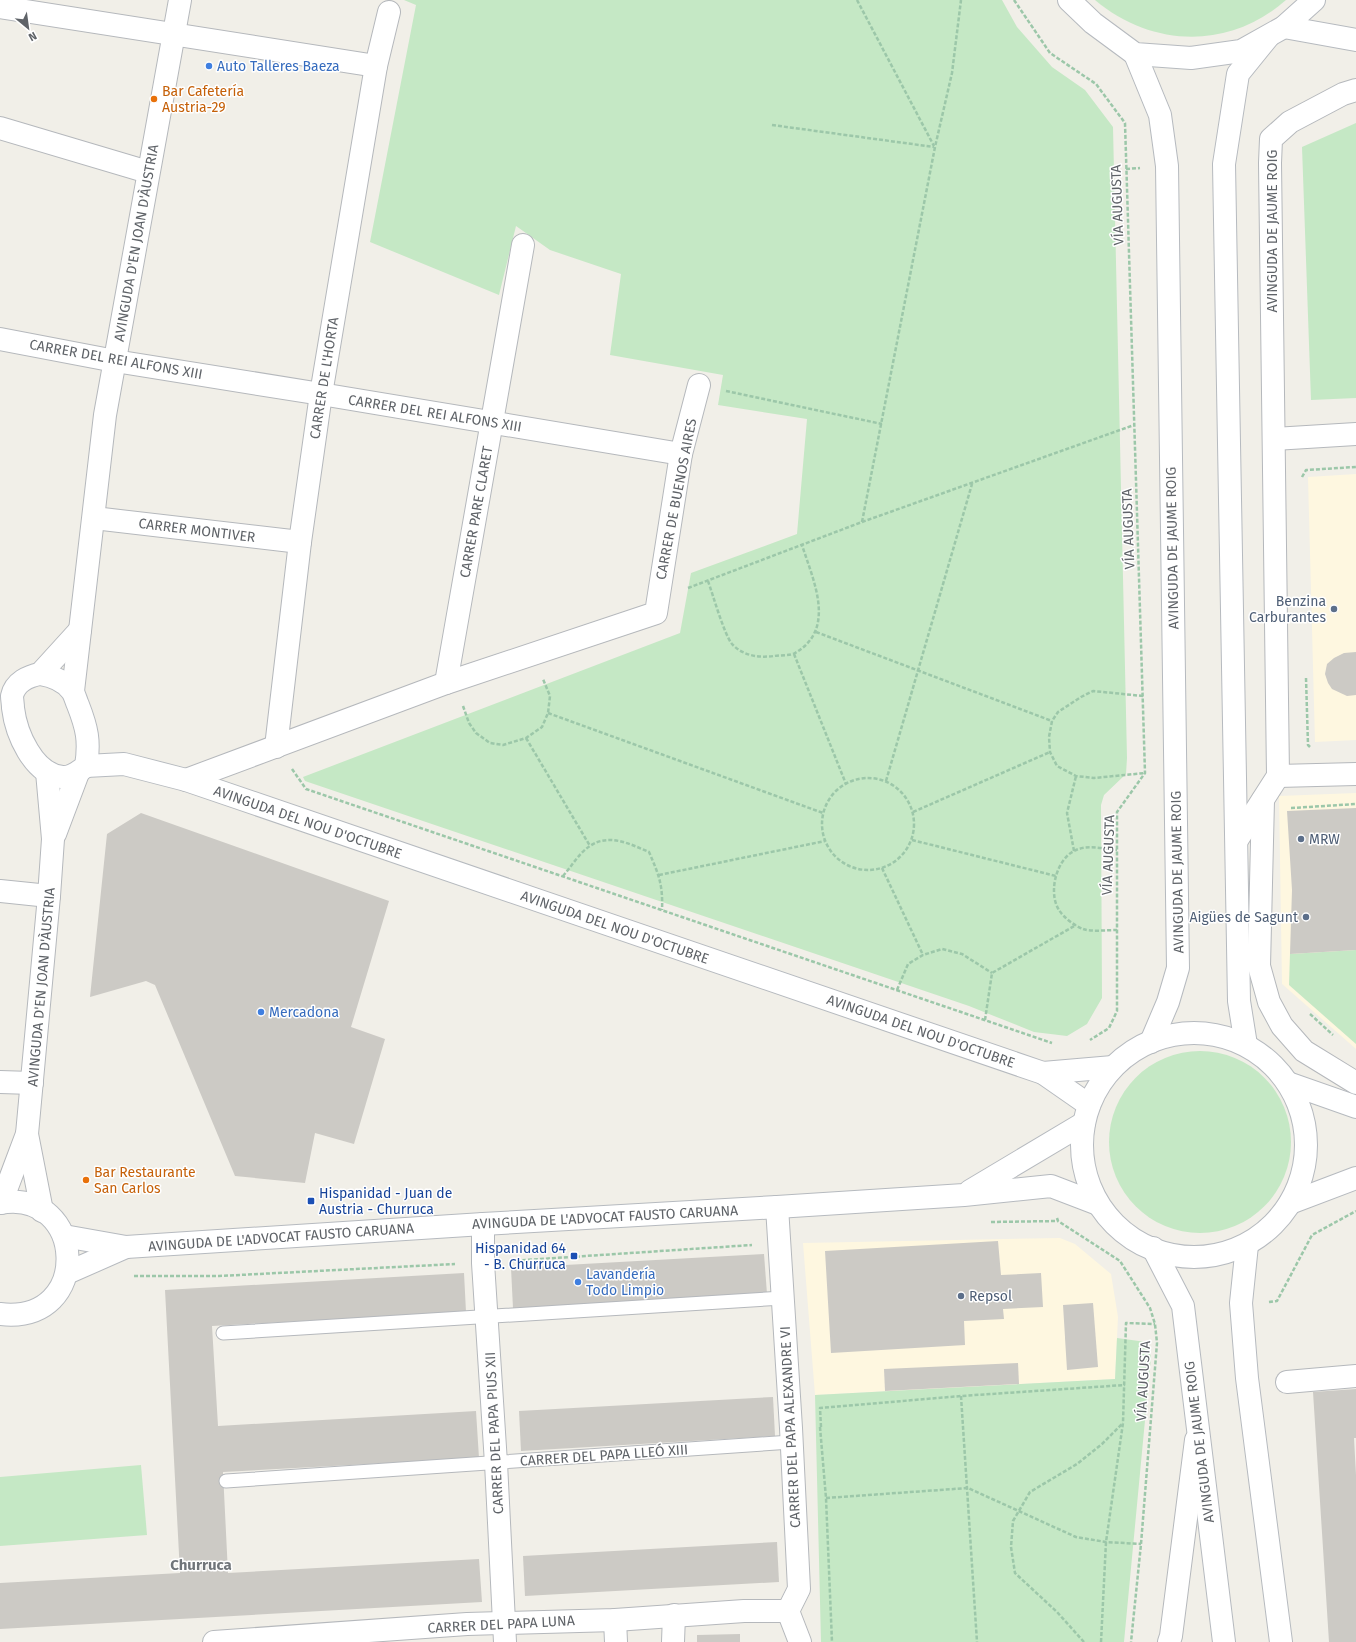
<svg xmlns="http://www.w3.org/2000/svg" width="1356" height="1642" viewBox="0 0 1356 1642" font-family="'Fira Sans',sans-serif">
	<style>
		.commercial { fill: #fef7e0 }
		.green { fill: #c5e8c5 }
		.building { fill: #cccac5 }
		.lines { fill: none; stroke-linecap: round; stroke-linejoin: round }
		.lane-casing { stroke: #b5b8bc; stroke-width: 15 }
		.street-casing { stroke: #b5b8bc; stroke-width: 24 }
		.secondary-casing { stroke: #b6babf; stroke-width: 24 }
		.path { stroke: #9cc7a9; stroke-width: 2.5; stroke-dasharray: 4 2; stroke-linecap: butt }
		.lane { stroke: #fff; stroke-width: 13 }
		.street { stroke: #fff; stroke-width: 22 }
		.secondary { stroke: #fff; stroke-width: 22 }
		.shop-dot { fill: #3f7fe0; stroke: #fff; stroke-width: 1.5 }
		.food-dot { fill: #e8710a; stroke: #fff; stroke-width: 1.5 }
		.service-dot { fill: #5c6f8a; stroke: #fff; stroke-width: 1.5 }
		.transit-dot { fill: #1a4fb4; stroke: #fff; stroke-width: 1.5 }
		.labels { text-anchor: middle; stroke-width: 3; stroke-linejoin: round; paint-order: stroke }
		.shop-label { font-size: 14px; fill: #366cbe; stroke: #fff; text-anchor: start }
		.food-label { font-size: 14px; fill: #c56008; stroke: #fff; text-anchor: start }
		.street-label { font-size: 14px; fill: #5f6368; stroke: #fff }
		.service-label { font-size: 14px; fill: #4e5e75; stroke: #fff; text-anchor: end }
		.transit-label { font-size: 14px; fill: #164399; stroke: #fff; text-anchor: start }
		.neighbourhood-label { font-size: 15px; font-weight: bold; fill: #70757a; stroke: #fff }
	</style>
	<rect width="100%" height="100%" fill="#f1efe8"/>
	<g class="commercial">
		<polygon points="1356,474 1356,740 1315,742 1308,477"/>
		<polygon points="1356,793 1356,1049 1282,984 1279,796"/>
		<polygon points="1060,1238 1075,1244 1111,1274 1118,1317 1115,1379 815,1395 803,1243"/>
	</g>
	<g class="green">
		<polygon points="404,0 1002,0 1017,27 1052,67 1085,90 1113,127 1127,758 1126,774 1104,795 1101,805 1102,998 1087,1024 1067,1036 1034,1032 969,1006 305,781 303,777 680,633 691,573 797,534 807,419 718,405 723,375 610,355 621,274 550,250 516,226 499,295 370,242 416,5"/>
		<path d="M1095,0H1286C1230,50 1152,48 1095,0Z"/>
		<polygon points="1356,123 1356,398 1311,400 1302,147"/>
		<polygon points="1356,950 1356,1044 1289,985 1290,954"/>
		<circle cx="1200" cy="1142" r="91"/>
		<polygon points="1117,1338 1146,1342 1151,1357 1124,1642 821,1642 815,1395 1115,1379"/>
		<polygon points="141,1465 147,1535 0,1546 0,1477"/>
	</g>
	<g class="building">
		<polygon points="1356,652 1356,695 1347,696 1332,689 1328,683 1325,674 1327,664 1334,658 1344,653"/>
		<polygon points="1356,808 1356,950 1290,954 1292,890 1287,811"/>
		<polygon points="141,813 389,901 351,1027 385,1039 354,1144 315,1133 305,1183 235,1176 155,985 146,981 90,997 107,834"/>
		<polygon points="998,1241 1001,1275 1041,1273 1043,1307 1003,1309 1004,1319 964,1321 965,1345 831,1353 825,1251"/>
		<polygon points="764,1254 767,1294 513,1308 511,1268"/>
		<polygon points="464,1273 466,1312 212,1326 218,1426 476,1411 479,1458 223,1472 228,1573 479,1559 482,1602 0,1629 0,1583 180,1573 165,1290"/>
		<polygon points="1093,1303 1098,1367 1067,1370 1063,1305"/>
		<polygon points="1018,1363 1019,1384 885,1391 884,1369"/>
		<polygon points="1356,1389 1356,1438 1354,1438 1356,1475 1356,1642 1329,1642 1313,1392"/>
		<polygon points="773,1397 775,1436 521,1451 519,1411"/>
		<polygon points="777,1542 779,1582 525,1596 523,1556"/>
		<polygon points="740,1634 740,1642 697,1642 697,1635"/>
	</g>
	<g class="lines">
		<g class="lane-casing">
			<g id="lane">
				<polyline points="223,1333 783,1298"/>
				<polyline points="226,1481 791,1442"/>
			</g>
		</g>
		<g class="street-casing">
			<g id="street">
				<polyline points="0,7 376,66"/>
				<polyline points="0,128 148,172"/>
				<polyline points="0,339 115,361 321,394 681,454"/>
				<polyline points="1274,439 1356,434"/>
				<polyline points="94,518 300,542"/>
				<polyline points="40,674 80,630"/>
				<polyline points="446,683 523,245"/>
				<polyline points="73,691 105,415 180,0"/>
				<polyline points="276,747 300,542 321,394 376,66 389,12"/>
				<polyline points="1278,776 1356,774"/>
				<polyline points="186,780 446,683 656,613 681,454 699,385"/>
				<polyline points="1263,800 1259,966 1269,1002 1282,1026 1304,1051 1356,1083"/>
				<polyline points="55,834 78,773"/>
				<polyline points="1237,840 1278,776 1270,163 1271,139 1290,122 1343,94 1356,90"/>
				<polyline points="0,891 49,896"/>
				<polyline points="0,1082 32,1083"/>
				<polyline points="27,1134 42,1211"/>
				<polyline points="1,1203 27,1134 49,896 53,839 47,772"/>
				<polyline points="777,1207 791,1428 799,1589 788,1611 800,1642"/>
				<polyline points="483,1224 483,1263 496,1463 505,1642"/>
				<polyline points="1287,1382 1356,1376"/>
				<polyline points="615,1620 616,1642"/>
				<polyline points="214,1642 467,1624 615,1620 744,1611 788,1611"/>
				<polyline points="673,1642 674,1615"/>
				<polyline points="1169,1642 1171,1636 1196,1440"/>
			</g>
		</g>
		<g class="secondary-casing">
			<g id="secondary">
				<polyline points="1069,0 1093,23 1135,54 1191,58 1241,51 1284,27 1314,0"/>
				<polyline points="1284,27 1356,40"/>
				<polyline points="1135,54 1160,115 1167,166 1178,968 1168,1002 1151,1042"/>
				<path d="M40,674C52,676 64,680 72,691C75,695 76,701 78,705C87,728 90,741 86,766C80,771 70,778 62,777C33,774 16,733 13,708C13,704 12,699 12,696C15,682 29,676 40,674Z"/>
				<polyline points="86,766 124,764 186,780 1043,1073 1089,1105"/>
				<circle cx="1194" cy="1145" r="112"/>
				<polyline points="1246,1045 1239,1001 1224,164 1238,74 1268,37"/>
				<polyline points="1043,1073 1113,1067"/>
				<polyline points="1288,1083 1356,1107"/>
				<polyline points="970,1191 1084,1123"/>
				<path d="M0,1203C86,1188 94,1325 0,1314"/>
				<polyline points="1290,1203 1356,1178"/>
				<polyline points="64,1236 126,1247 483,1224 777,1207 964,1195 1051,1186 1098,1204"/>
				<polyline points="1247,1245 1241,1303 1247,1378 1281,1642"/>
				<polyline points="1153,1248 1183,1306 1224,1642"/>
				<polyline points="67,1273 126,1247"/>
			</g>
		</g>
		<g class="path">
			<polyline points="857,0 934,146"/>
			<polyline points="1014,0 1050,53 1096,84 1125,123 1145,773 1117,812 1117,1011 1109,1028 1090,1040"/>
			<polyline points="772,125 934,147"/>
			<polyline points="1126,169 1140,168"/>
			<polyline points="726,391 882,424"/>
			<polyline points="1302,477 1306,470 1356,467"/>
			<polyline points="862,522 935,147 952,73 961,0"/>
			<path d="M708,581C713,595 724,634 732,644C743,656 759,658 774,656C780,655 790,656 795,653C837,629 813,580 802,545"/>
			<polyline points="688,588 862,522 1134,425"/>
			<polyline points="816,632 1052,721"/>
			<polyline points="794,654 846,784"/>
			<polyline points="1306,678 1308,745 1310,747"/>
			<polyline points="1143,696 1093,691 1081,697 1058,712 1052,721 1049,737 1050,752 1057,766 1076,776 1094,778 1145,773"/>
			<polyline points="463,706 469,723 476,733 490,743 503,745 526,738 542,727 548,713 550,696 543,679"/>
			<polyline points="548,713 823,813"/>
			<polyline points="526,738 590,846"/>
			<polyline points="292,769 306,789 1052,1043"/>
			<circle cx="868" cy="824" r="46"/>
			<polyline points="886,781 972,484"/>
			<polyline points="1291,808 1356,804"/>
			<polyline points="913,812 1050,752"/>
			<polyline points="912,840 1056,876"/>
			<polyline points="1074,851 1067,813 1076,776"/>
			<polyline points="882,868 923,955"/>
			<polyline points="659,875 825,841"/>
			<path d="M563,876C571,867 579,853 590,846C609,833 630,844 649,852C659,875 663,885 662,910"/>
			<path d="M1117,930C1108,930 1091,932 1083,929C1075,926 1064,918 1059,910C1048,893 1056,860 1074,851C1087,844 1104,849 1117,850"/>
			<polyline points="897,990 908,964 923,955 942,949 962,954 992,973"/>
			<polyline points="1310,1014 1333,1035"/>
			<polyline points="985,1020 992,973 1076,925"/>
			<polyline points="1057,1218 1058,1221 1120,1261 1150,1308 1155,1324 1157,1343 1141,1544 1131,1642"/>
			<polyline points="991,1222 1058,1221"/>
			<polyline points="510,1261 752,1245"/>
			<polyline points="134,1276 219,1276 455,1264"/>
			<polyline points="1269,1302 1277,1301 1312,1235 1356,1211"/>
			<polyline points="961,1396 977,1642"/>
			<polyline points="820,1427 826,1498 832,1642"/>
			<polyline points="821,1427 820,1408 961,1396 1125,1385"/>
			<polyline points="826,1498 968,1488 1076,1537 1106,1542 1141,1544"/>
			<polyline points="1084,1642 1057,1612 1015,1573 1011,1547 1013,1521 1030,1492 1077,1464 1102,1444 1123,1423"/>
			<polyline points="1101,1642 1106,1542 1123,1423 1126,1323 1155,1324"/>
		</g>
		<use href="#lane" class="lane"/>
		<use href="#street" class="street"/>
		<use href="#secondary" class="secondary"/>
	</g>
	<g class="shop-dot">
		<circle cx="209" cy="66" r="4"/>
		<circle cx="261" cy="1012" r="4"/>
		<circle cx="578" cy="1282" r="4"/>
	</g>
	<g class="food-dot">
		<circle cx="154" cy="99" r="4"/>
		<circle cx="86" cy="1180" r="4"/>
	</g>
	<g class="service-dot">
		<circle cx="1334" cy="609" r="4"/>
		<circle cx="1301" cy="839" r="4"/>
		<circle cx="1306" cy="917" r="4"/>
		<circle cx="961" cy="1296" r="4"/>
	</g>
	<g class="transit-dot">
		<rect x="307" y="1197" width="8" height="8" rx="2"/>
		<rect x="570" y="1252" width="8" height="8" rx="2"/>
	</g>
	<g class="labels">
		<g class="shop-label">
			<text x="217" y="71">Auto Talleres Baeza</text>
			<text x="269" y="1017">Mercadona</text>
			<text x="586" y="1279">Lavandería<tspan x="586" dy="16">Todo Limpio</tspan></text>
		</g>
		<g class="food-label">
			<text x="162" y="96">Bar Cafetería<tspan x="162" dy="16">Austria-29</tspan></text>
			<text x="94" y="1177">Bar Restaurante<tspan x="94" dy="16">San Carlos</tspan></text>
		</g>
		<g class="street-label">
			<text transform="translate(1117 205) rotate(-92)" y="5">VÍA AUGUSTA</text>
			<text transform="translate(1272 231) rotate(-90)" y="5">AVINGUDA DE JAUME ROIG</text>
			<text transform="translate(136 243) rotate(-80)" y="5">AVINGUDA D'EN JOAN D'ÀUSTRIA</text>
			<text transform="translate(116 359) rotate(10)" y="5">CARRER DEL REI ALFONS XIII</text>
			<text transform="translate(324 378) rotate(-81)" y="5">CARRER DE L'HORTA</text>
			<text transform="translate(435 413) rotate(9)" y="5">CARRER DEL REI ALFONS XIII</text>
			<text transform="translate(676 499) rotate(-79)" y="5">CARRER DE BUENOS AIRES</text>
			<text transform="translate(476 512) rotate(-80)" y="5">CARRER PARE CLARET</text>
			<text transform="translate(1128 529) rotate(-92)" y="5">VÍA AUGUSTA</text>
			<text transform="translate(197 530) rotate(7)" y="5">CARRER MONTIVER</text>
			<text transform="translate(1172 548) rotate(-91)" y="5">AVINGUDA DE JAUME ROIG</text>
			<text transform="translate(308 822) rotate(19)" y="5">AVINGUDA DEL NOU D'OCTUBRE</text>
			<text transform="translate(1108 855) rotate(-88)" y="5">VÍA AUGUSTA</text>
			<text transform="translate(1177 872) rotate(-91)" y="5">AVINGUDA DE JAUME ROIG</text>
			<text transform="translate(615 927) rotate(19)" y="5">AVINGUDA DEL NOU D'OCTUBRE</text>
			<text transform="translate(41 987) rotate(-85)" y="5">AVINGUDA D'EN JOAN D'ÀUSTRIA</text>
			<text transform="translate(921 1031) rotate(19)" y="5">AVINGUDA DEL NOU D'OCTUBRE</text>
			<text transform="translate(605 1217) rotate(-3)" y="5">AVINGUDA DE L'ADVOCAT FAUSTO CARUANA</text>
			<text transform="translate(281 1237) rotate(-4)" y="5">AVINGUDA DE L'ADVOCAT FAUSTO CARUANA</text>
			<text transform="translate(1143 1381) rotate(-87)" y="5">VÍA AUGUSTA</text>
			<text transform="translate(790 1427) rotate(-93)" y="5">CARRER DEL PAPA ALEXANDRE VI</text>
			<text transform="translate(494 1433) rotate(-93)" y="5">CARRER DEL PAPA PIUS XII</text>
			<text transform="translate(1199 1442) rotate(-97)" y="5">AVINGUDA DE JAUME ROIG</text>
			<text transform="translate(604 1455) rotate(-4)" y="5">CARRER DEL PAPA LLEÓ XIII</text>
			<text transform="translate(501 1624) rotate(-3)" y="5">CARRER DEL PAPA LUNA</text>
		</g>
		<g class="service-label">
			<text x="1326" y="606">Benzina<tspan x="1326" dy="16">Carburantes</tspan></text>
			<text x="1309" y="844" text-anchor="start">MRW</text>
			<text x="1298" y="922">Aigües de Sagunt</text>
			<text x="969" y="1301" text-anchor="start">Repsol</text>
		</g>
		<g class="transit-label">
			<text x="319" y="1198">Hispanidad - Juan de<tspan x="319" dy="16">Austria - Churruca</tspan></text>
			<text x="566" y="1253" text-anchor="end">Hispanidad 64<tspan x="566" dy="16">- B. Churruca</tspan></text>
		</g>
		<g class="neighbourhood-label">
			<text x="201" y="1570">Churruca</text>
		</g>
	</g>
	<g transform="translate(28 28) rotate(151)" stroke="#ffffff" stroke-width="3" paint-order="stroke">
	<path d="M0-3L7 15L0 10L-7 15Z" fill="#5f6368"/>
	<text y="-6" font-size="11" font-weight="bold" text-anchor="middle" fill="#5f6368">N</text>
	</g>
</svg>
